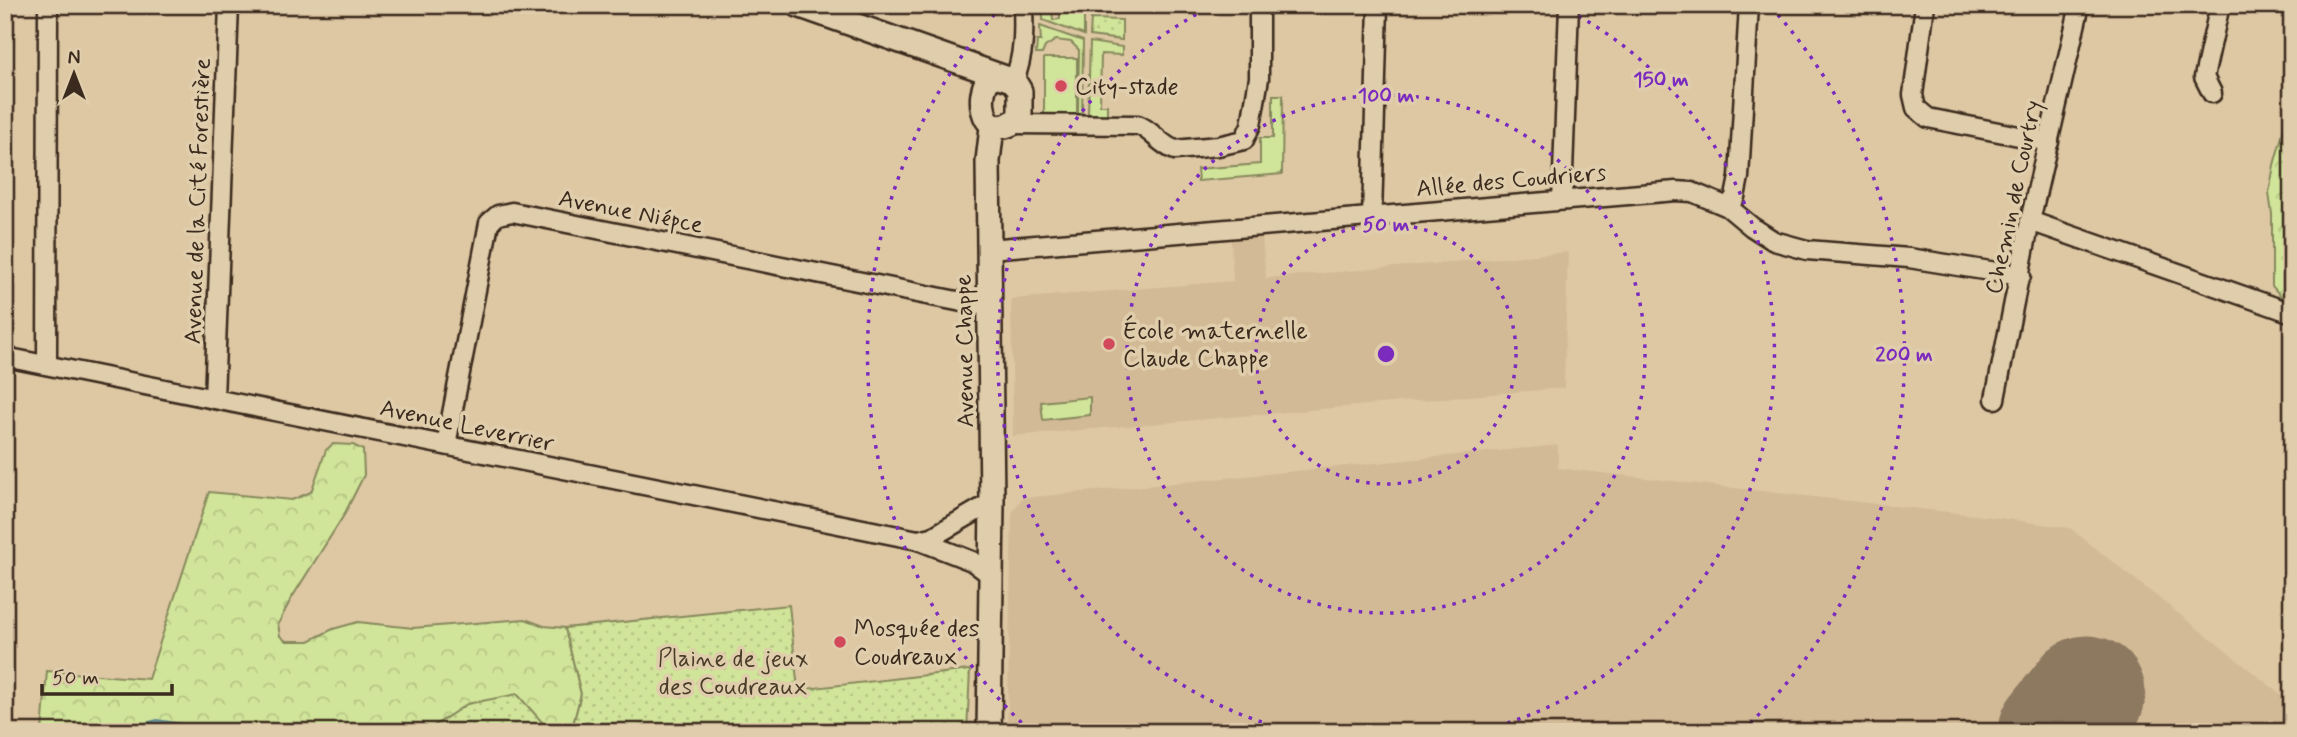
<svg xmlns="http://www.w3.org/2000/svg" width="2297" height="737" viewBox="0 0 2297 737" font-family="Mynerve,sans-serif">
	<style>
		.built { fill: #d3ba96 }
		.grass { fill: #d1e59a; stroke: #86885c; stroke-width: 2 }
		.forest { fill: url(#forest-crowns); stroke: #86885c; stroke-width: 2 }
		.park { fill: url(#park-dots); stroke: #86885c; stroke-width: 2 }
		.water { fill: url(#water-rules); stroke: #638b91; stroke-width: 2 }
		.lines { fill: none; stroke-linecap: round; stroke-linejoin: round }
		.taxiway { stroke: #8c7961; stroke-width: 47 }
		.runway { stroke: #8c7961; stroke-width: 117 }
		.minor-casing { stroke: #3b2a1e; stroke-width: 23 }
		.tertiary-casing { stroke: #3b2a1e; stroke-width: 28 }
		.minor { stroke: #e0cdab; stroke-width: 18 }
		.tertiary { stroke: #e0cdab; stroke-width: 23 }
		.ring { fill: none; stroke: #7b2cbf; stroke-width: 3.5; stroke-dasharray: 3.5 7 }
		.poi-dot { fill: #d1495b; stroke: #e0cdab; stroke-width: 2.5 }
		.labels { text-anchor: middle; stroke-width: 7; stroke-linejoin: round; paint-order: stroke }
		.poi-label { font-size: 24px; fill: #3b2a1e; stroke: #e0cdab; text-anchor: start }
		.street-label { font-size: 24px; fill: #3b2a1e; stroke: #e0cdab }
		.park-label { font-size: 24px; fill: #4a3d2a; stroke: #e0cdab }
		.centre { fill: #7b2cbf; stroke: #e0cdab; stroke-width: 3.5 }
		.ring-label { font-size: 21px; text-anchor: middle; font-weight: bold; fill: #7b2cbf; stroke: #e0cdab; stroke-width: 7; stroke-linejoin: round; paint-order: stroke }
	</style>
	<defs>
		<pattern id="forest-crowns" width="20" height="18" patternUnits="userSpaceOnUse" patternTransform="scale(1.75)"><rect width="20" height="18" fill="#d1e59a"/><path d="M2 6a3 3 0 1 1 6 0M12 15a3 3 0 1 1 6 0" fill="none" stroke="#b4c584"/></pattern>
		<pattern id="park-dots" width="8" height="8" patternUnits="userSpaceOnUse" patternTransform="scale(1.75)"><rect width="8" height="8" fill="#d1e59a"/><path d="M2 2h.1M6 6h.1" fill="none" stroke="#b4c584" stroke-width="1.8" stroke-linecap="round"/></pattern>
		<pattern id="water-rules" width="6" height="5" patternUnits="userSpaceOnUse" patternTransform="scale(1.75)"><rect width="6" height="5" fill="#7ecbdd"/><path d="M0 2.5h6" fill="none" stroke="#6eaebd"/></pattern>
	</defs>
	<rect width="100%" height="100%" fill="#dec8a4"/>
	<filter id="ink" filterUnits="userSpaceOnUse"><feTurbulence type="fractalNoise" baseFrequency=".0143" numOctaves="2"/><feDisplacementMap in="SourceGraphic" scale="14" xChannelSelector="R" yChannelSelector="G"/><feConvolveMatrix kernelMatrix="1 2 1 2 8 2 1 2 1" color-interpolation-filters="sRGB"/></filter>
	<g filter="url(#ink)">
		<g class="built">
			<polygon points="1262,237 1266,278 1568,252 1564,388 1013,436 1011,299 1233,281 1231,240"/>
			<polygon points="1558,445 1558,468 1993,517 2070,528 2292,703 2292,732 1007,732 1012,513 1022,498"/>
		</g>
		<g class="grass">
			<polygon points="1043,9 1052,9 1053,20 1060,19 1060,9 1084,10 1084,35 1043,20"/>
			<polygon points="1040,26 1083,41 1082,120 1078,116 1079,50 1071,42 1056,40 1045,47 1042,54 1036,54 1037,41 1041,41"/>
			<polygon points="1090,42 1122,47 1122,55 1101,54 1100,105 1107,105 1107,114 1112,115 1109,119 1103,119 1103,115 1088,114"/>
			<polygon points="1044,58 1077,58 1077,115 1044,114"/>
			<polygon points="1273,95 1283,95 1282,174 1198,181 1197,169 1260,164 1260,138 1273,138"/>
			<polygon points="1090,397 1090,415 1043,420 1041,402"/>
		</g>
		<g class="forest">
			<polygon points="2292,100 2292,304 2285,301 2272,286 2272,214 2269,193 2274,165"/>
			<polygon points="333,444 353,445 363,450 364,475 344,515 291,599 278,624 280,636 286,641 309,641 333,629 358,622 413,628 525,619 544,626 565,628 581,694 574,721 578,732 551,732 527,707 434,726 431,732 194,732 187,725 142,724 138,732 42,732 47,671 148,679 209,492 292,500 311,492 326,450"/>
		</g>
		<g class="park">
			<polygon points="1091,19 1122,20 1122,40 1090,36"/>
			<polygon points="789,605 798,690 970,670 967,732 578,732 574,721 581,694 565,628"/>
			<polygon points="517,694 551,732 431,732 434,726 467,704"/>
		</g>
		<polygon class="water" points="157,720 187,725 194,732 138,732 142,724"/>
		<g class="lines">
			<polyline class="taxiway" points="2074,710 2108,732"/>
			<polyline class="runway" points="2057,732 2087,694"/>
			<g class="minor-casing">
				<g id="minor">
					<polyline points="1925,5 1913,95 1916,108 1928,118 2049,142"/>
					<path d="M1014,81C1024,55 1024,33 1023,5"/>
					<polyline points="2212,93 2204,77 2220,5"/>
					<path d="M1011,124L1138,125C1152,130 1160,145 1175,150L1218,146L1244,140L1251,125L1259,78V5"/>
					<polyline points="1562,200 1569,5"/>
					<polyline points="1728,207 1735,197 1739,177 1749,5"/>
					<polyline points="1372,217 1378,5"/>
					<polyline points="2030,221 2292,313"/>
					<polyline points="989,249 1676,191 1692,192 1728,207 1752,227 1774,241 1807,250 1909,258 2021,276"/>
					<polyline points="5,357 918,540 972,561 992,576"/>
					<polyline points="47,365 48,5"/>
					<polyline points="214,399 229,5"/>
					<polyline points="1995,399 2030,221 2080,5"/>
					<polyline points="446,445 489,223 498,215 512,212 962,302 989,306"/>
					<polyline points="918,540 932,537 992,502"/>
				</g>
			</g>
			<g class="tertiary-casing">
				<g id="tertiary">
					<path d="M798,5L1014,81L1020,91V114C1017,120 1014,123 1008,125C981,136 976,92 990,78L997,76"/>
					<polyline points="989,732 992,502 988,161 992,127"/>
				</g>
			</g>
			<use href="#minor" class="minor"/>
			<use href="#tertiary" class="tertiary"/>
		</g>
	</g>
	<g class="ring">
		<circle cx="1386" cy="354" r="130"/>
		<circle cx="1386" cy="354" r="259"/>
		<path d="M1292 731A389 389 0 0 1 1212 6M1560 6A389 389 0 0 1 1480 731"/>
		<path d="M1029 730A518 518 0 0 1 1001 7M1771 7A518 518 0 0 1 1743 730"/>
	</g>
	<g class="poi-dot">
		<circle cx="1061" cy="86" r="7"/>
		<circle cx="1109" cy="344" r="7"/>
		<circle cx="840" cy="642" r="7"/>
	</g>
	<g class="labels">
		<g class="poi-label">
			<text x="1075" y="94">City-stade</text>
			<text x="1123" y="338">École maternelle<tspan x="1123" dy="28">Claude Chappe</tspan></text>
			<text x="854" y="636">Mosquée des<tspan x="854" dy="28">Coudreaux</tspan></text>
		</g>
		<g class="street-label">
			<text transform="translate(1511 180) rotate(-5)" y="8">Allée des Coudriers</text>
			<text transform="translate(2013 197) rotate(-78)" y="8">Chemin de Courtry</text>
			<text transform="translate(197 201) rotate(-88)" y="8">Avenue de la Cité Forestière</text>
			<text transform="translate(631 211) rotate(11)" y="8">Avenue Niépce</text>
			<text transform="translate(964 351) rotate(-91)" y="8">Avenue Chappe</text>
			<text transform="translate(467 425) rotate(12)" y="8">Avenue Leverrier</text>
		</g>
		<g class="park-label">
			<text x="733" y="666">Plaine de jeux<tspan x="733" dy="28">des Coudreaux</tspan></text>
		</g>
	</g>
	<circle cx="1386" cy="354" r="10" class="centre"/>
	<g class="ring-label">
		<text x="1661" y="86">150 m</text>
		<text x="1386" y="102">100 m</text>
		<text x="1386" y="231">50 m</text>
		<text x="1904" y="361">200 m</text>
	</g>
	<rect width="2297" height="737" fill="none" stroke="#e0cdab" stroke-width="28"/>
	<rect x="14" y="14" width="2269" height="709" fill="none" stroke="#3b2a1e" stroke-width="2.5" filter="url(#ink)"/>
	<g transform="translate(74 74)" stroke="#e0cdab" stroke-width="5" paint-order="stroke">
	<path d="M0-5L12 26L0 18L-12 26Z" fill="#3b2a1e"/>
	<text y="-10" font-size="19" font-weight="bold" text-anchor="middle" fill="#3b2a1e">N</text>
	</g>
	<path d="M42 684v10h130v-10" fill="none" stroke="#3b2a1e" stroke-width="3.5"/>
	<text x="52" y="684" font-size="21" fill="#3b2a1e" stroke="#e0cdab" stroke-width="5" paint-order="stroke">50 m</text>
</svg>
